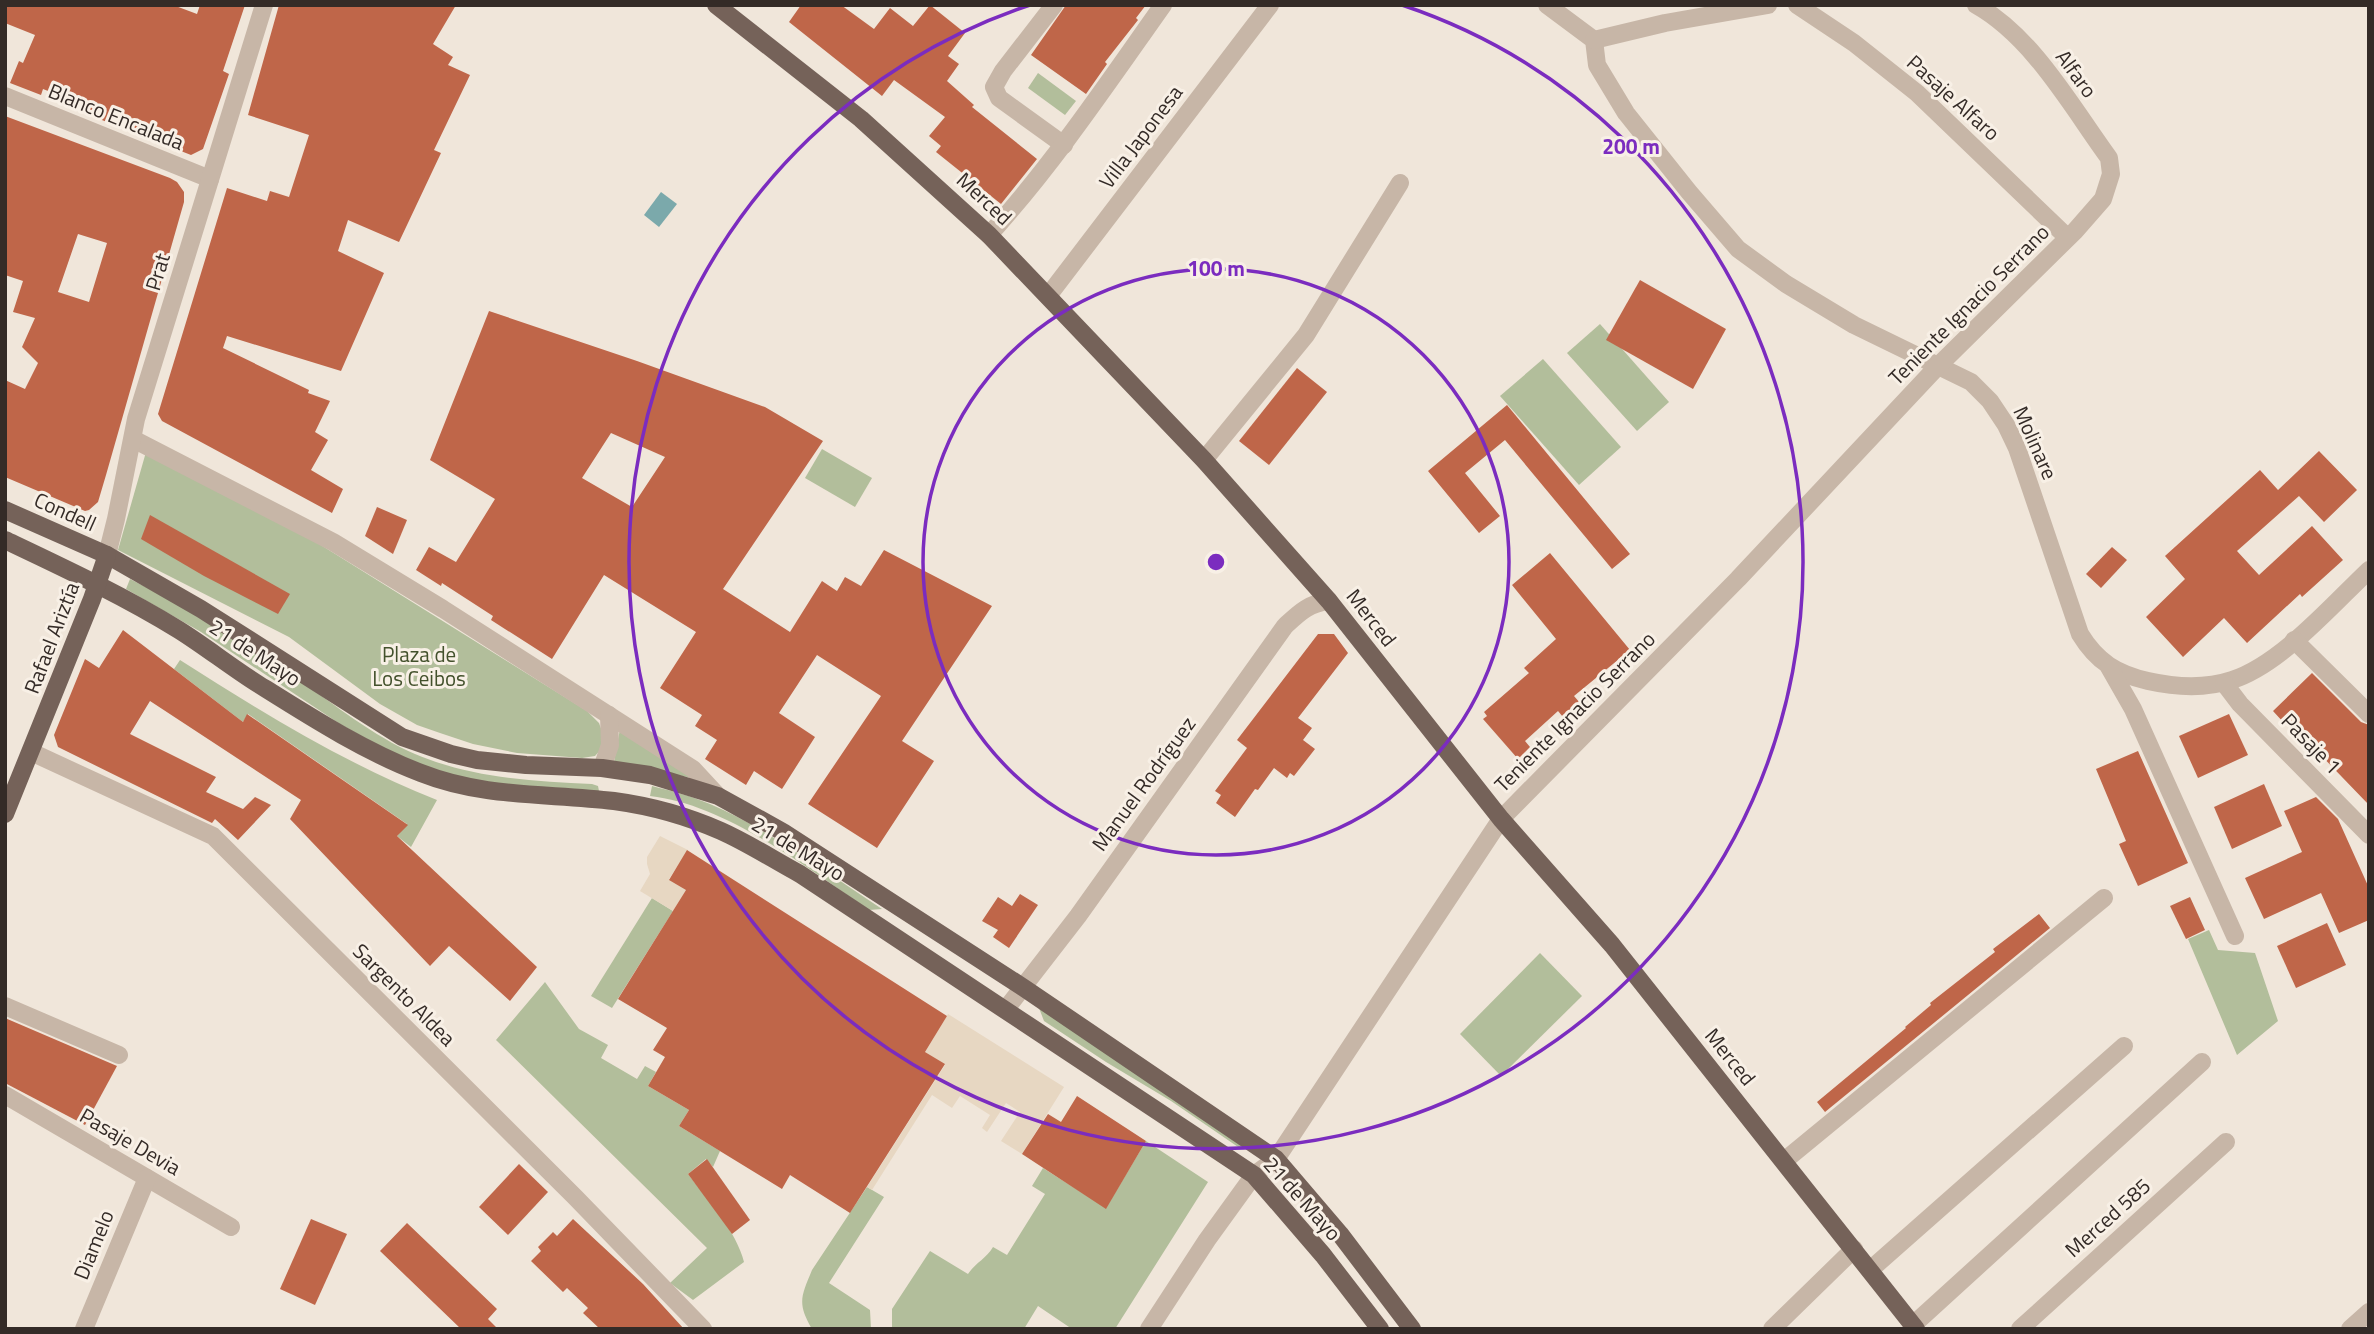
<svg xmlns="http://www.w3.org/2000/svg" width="2374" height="1334" viewBox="0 0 2374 1334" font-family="'Titillium Web',sans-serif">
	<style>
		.green { fill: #b2be9b }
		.plaza { fill: #e7d7c2 }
		.water { fill: #7ba9ab }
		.building { fill: #bf6649; fill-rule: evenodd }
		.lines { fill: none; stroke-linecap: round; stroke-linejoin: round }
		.minor { stroke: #c7b6a7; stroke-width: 18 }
		.major { stroke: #756259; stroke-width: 18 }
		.ring { fill: none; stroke: #7b2cbf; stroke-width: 3.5 }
		.labels { text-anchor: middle; stroke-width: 6; stroke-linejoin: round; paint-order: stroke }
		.street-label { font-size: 21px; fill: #342b27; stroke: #f8f0e6 }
		.park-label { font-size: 21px; fill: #43512c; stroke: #f8f0e6 }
		.centre { fill: #7b2cbf; stroke: #f8f0e6; stroke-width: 3.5 }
		.ring-label { font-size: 21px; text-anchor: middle; font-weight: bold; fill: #7b2cbf; stroke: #f8f0e6; stroke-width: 6; stroke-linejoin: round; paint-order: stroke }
	</style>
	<rect width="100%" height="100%" fill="#f0e6da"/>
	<g class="green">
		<polygon points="1038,73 1076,101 1065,115 1028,88"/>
		<polygon points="1600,324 1669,402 1637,431 1567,353"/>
		<polygon points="1543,359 1621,447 1579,485 1500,396"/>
		<polygon points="822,449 872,478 855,507 805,478"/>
		<polygon points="146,452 308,537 587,711 599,723 604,737 603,747 595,756 582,758 517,753 473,744 440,733 417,725 380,704 289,637 118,550"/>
		<path d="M130,579C188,608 244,643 298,680C336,705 373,736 415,754C471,778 532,781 592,784L598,786L599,791L592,793L455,779L381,747L340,724L201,632L126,589Z"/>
		<path d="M180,660C263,713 346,764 437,800L411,847L397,836L407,824L248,714L243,722L174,669Z"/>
		<polygon points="620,729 692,778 614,762"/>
		<path d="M652,786C672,791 691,796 710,804C768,829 829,874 882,909L869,910C807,868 725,804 650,796Z"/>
		<polygon points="652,898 673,911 612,1008 591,996"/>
		<polygon points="2209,930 2218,950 2255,953 2278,1021 2237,1055 2188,939"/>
		<polygon points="1540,953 1582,996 1501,1076 1460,1034"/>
		<path d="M545,982L579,1029L608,1045L601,1058L637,1079L645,1066L656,1072L648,1086L689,1110L679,1126L720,1151L713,1167L706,1159L688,1174C707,1199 737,1232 744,1262L693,1300L670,1283L707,1248L496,1040Z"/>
		<polygon points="1039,1008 1244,1146 1245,1149 1241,1149 1171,1101 1106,1062 1044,1021"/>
		<path d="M1146,1141L1208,1182L1115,1329H1072L1038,1306L1024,1329H892V1309L930,1251L968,1274C975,1263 986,1259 993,1247L1007,1255L1045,1194L1032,1186L1043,1168L1106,1208Z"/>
		<path d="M867,1187L884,1197L829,1283L870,1310L871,1329H812C797,1303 801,1297 812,1270Z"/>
	</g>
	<g class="plaza">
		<polygon points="660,836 688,850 669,879 686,890 673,911 640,891 650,874 647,864 647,857"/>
		<polygon points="948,1014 1064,1087 1022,1154 1001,1141 1020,1112 1006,1103 987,1132 982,1128 990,1115 960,1096 952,1108 932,1095 872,1190 867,1187 945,1065 925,1052"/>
	</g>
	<polygon class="water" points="661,192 677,204 659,227 644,215"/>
	<g class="building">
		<polygon points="5,5 173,5 197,14 200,5 245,5 223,71 229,74 203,149 191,155 79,111 81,104 43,89 41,95 10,83 19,61 23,63 35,35 5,23"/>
		<polygon points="279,5 456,5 433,44 453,57 448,65 470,75 434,150 441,153 399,242 348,220 338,251 384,273 341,371 227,336 223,348 309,390 308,393 330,401 315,432 328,440 311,470 343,489 332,513 162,421 158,414 227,188 267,201 270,191 289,197 309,135 248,115"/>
		<polygon points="801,5 841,5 874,29 890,8 913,26 930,5 965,33 948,56 959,64 947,81 974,105 972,107 1037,159 1001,204 936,152 941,146 929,136 945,117 894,80 882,96 789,22"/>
		<polygon points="1066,5 1146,5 1136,18 1138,20 1105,62 1107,64 1086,94 1031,55"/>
		<path d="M5,116L170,178L177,182L184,192V202L106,475L98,502L89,510L85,511L5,477V380L25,389L38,363L22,347L35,318L13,312L23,281L5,275ZM78,234L107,243L89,302L58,292Z"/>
		<polygon points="1640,280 1726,329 1693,389 1606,340"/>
		<path d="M489,311L637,361L765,407L823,441L723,589L790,632L822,581L837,591L845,577L861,586L884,550L992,606L902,741L934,761L877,848L808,804L881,696L817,655L779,713L815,737L782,789L754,771L746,785L705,759L717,740L695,726L702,715L660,688L696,632L604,575L552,659L491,620L493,616L442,583L441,586L416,570L429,547L456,562L495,499L430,460ZM611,433L665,457L632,507L582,478Z"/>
		<polygon points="1297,368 1327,392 1269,465 1239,441"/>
		<polygon points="1507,405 1630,554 1612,569 1505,440 1465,473 1500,516 1479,533 1428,471"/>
		<polygon points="2319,451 2357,490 2324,522 2299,496 2237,551 2259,575 2312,526 2343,560 2302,597 2300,594 2247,643 2224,618 2183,657 2146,617 2185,579 2165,556 2260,470 2278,490"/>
		<polygon points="377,507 407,520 393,554 365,536"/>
		<polygon points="150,515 290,594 278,614 204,576 141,539"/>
		<polygon points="2112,547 2127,560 2101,588 2086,574"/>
		<polygon points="1550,553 1630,650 1574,696 1580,703 1563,717 1558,711 1525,741 1530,747 1518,759 1483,719 1487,716 1484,712 1529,673 1524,668 1556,639 1512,585"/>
		<polygon points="123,630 243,722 247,714 408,825 397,836 537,967 510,1001 449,946 430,966 290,819 301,800 150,701 130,734 216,777 206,792 243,809 255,797 271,805 238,840 215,819 212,823 58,747 54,735 85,659 99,668"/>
		<polygon points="1318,634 1334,634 1348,653 1298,718 1312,728 1303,740 1315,749 1294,776 1290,773 1287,778 1274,768 1258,790 1255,789 1235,817 1216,803 1221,795 1215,791 1247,748 1237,740"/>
		<polygon points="2312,673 2361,722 2369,725 2369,805 2288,721 2284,723 2273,711"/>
		<polygon points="2229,714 2248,755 2198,778 2179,736"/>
		<polygon points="2138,751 2188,863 2138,886 2119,844 2126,841 2096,769"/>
		<polygon points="2264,784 2282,826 2232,849 2214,807"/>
		<polygon points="2316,797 2338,819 2369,888 2369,920 2339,933 2321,893 2264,919 2245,878 2302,852 2284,811"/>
		<polygon points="687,850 947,1016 925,1052 945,1064 850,1213 790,1175 782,1189 679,1126 689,1110 648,1086 665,1057 653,1050 667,1028 618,999 686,890 669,880"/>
		<polygon points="1020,894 1038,905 1009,948 993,937 998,930 982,921 998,897 1012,906"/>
		<polygon points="2190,897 2205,930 2186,939 2170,906"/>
		<polygon points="2039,914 2050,928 1825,1112 1817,1102 1906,1028 1905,1027 1931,1005 1930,1003 1995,952 1993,949"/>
		<polygon points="2327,923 2346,965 2296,988 2277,946"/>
		<polygon points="5,1018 117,1066 85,1125 5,1083"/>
		<polygon points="1077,1096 1146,1141 1106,1209 1022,1154 1048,1114 1061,1122"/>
		<polygon points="707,1159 750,1220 732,1234 688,1174"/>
		<polygon points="519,1164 548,1192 508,1235 479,1207"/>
		<polygon points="311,1219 347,1234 315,1305 280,1289"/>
		<polygon points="573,1219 643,1284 684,1329 600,1329 583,1313 588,1308 567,1288 563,1292 531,1261 541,1251 538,1247 553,1232 557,1236"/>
		<polygon points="407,1223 497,1309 488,1319 498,1329 461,1329 380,1251"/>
	</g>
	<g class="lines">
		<g class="minor">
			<polyline points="1054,5 1003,71 994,87 999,98 1064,145"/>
			<path d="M1547,5L1594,40L1597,65L1626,113L1689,192L1738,249L1786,284L1854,325L1971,382L1990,401L2006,425L2017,448L2080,634C2097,662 2117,674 2148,681C2175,687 2205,689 2232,680C2280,665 2332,605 2369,570"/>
			<polyline points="1797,5 1854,43 1917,93 2067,237"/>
			<polyline points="1594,40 1665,23 1768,5"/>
			<polyline points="5,96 210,179"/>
			<path d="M989,235C1054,163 1107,84 1163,5"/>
			<polyline points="1048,296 1270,5"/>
			<polyline points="133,439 333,542 443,609 693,769 718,796"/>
			<polyline points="1204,460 1306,335 1400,183"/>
			<polyline points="107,555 116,519 136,419 264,5"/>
			<polyline points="2294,640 2369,714"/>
			<polyline points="2109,667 2133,709 2235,936"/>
			<polyline points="2224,683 2240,704 2369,835"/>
			<polyline points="31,752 213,836 575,1197 703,1329"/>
			<polyline points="602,768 610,745 609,715"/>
			<polyline points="5,1006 119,1055"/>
			<path d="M1006,1009L1078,916L1285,626C1299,613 1309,603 1329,601"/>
			<polyline points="5,1095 231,1227"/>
			<polyline points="1784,1161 2104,898"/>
			<polyline points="1870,1270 2124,1046"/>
			<polyline points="1913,1325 2202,1062"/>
			<polyline points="84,1329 147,1178"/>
			<path d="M1149,1329L1207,1240L1254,1175L1276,1159L1501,819L1738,579L1937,367L2075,231L2103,199L2111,174L2109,158C2071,106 2033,37 1976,5"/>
			<polyline points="1772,1329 1854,1249"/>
			<polyline points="2020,1329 2226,1142"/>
			<polyline points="2350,1329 2369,1312"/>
		</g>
		<g class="major">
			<polyline points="716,5 861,119 989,235 1204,460 1329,601 1501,819 1612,945 1916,1329"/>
			<polyline points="5,510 107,555 201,609 402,737 451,754 477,760 526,765 602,768 650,775 718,796 783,832 1024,988 1276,1159 1340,1234 1412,1329"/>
			<path d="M5,540C64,568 124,596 179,630C206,647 231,667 258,684C309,716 365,752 421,773C484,798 548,793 614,801C651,806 687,816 721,831C748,843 774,860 800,874L1254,1175L1323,1255L1380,1329"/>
			<polyline points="5,814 92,599 107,555"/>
		</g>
	</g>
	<g class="ring">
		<circle cx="1216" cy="562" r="293"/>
		<path d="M1402 5A587 587 0 1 1 1030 5"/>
	</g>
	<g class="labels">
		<g class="street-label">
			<text transform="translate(2076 74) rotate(54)" y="7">Alfaro</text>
			<text transform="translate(1953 98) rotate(42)" y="7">Pasaje Alfaro</text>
			<text transform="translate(116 117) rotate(22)" y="7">Blanco Encalada</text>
			<text transform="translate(1141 137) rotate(-53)" y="7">Villa Japonesa</text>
			<text transform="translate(984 199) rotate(43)" y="7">Merced</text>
			<text transform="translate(158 272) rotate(-73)" y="7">Prat</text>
			<text transform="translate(1969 305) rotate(-45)" y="7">Teniente Ignacio Serrano</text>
			<text transform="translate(2035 443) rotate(66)" y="7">Molinare</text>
			<text transform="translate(65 512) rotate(24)" y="7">Condell</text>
			<text transform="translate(1371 618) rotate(52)" y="7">Merced</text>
			<text transform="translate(52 638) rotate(-69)" y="7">Rafael Ariztía</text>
			<text transform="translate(255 653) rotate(33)" y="7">21 de Mayo</text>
			<text transform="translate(1575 712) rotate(-45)" y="7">Teniente Ignacio Serrano</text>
			<text transform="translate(2311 744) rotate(46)" y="7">Pasaje 1</text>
			<text transform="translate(1144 784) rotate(-54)" y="7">Manuel Rodríguez</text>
			<text transform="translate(798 849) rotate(31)" y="7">21 de Mayo</text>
			<text transform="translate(404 995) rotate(45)" y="7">Sargento Aldea</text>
			<text transform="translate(1730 1057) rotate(51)" y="7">Merced</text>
			<text transform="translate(130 1142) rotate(30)" y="7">Pasaje Devia</text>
			<text transform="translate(1302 1199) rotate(48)" y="7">21 de Mayo</text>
			<text transform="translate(2108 1218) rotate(-42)" y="7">Merced 585</text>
			<text transform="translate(94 1245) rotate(-68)" y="7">Diamelo</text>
		</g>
		<g class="park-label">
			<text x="419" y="662">Plaza de<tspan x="419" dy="24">Los Ceibos</tspan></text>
		</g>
	</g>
	<circle cx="1216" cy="562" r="10" class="centre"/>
	<g class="ring-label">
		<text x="1631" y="154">200 m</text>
		<text x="1216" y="276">100 m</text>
	</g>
	<rect width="2374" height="1334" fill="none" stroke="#342b27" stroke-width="14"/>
</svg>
